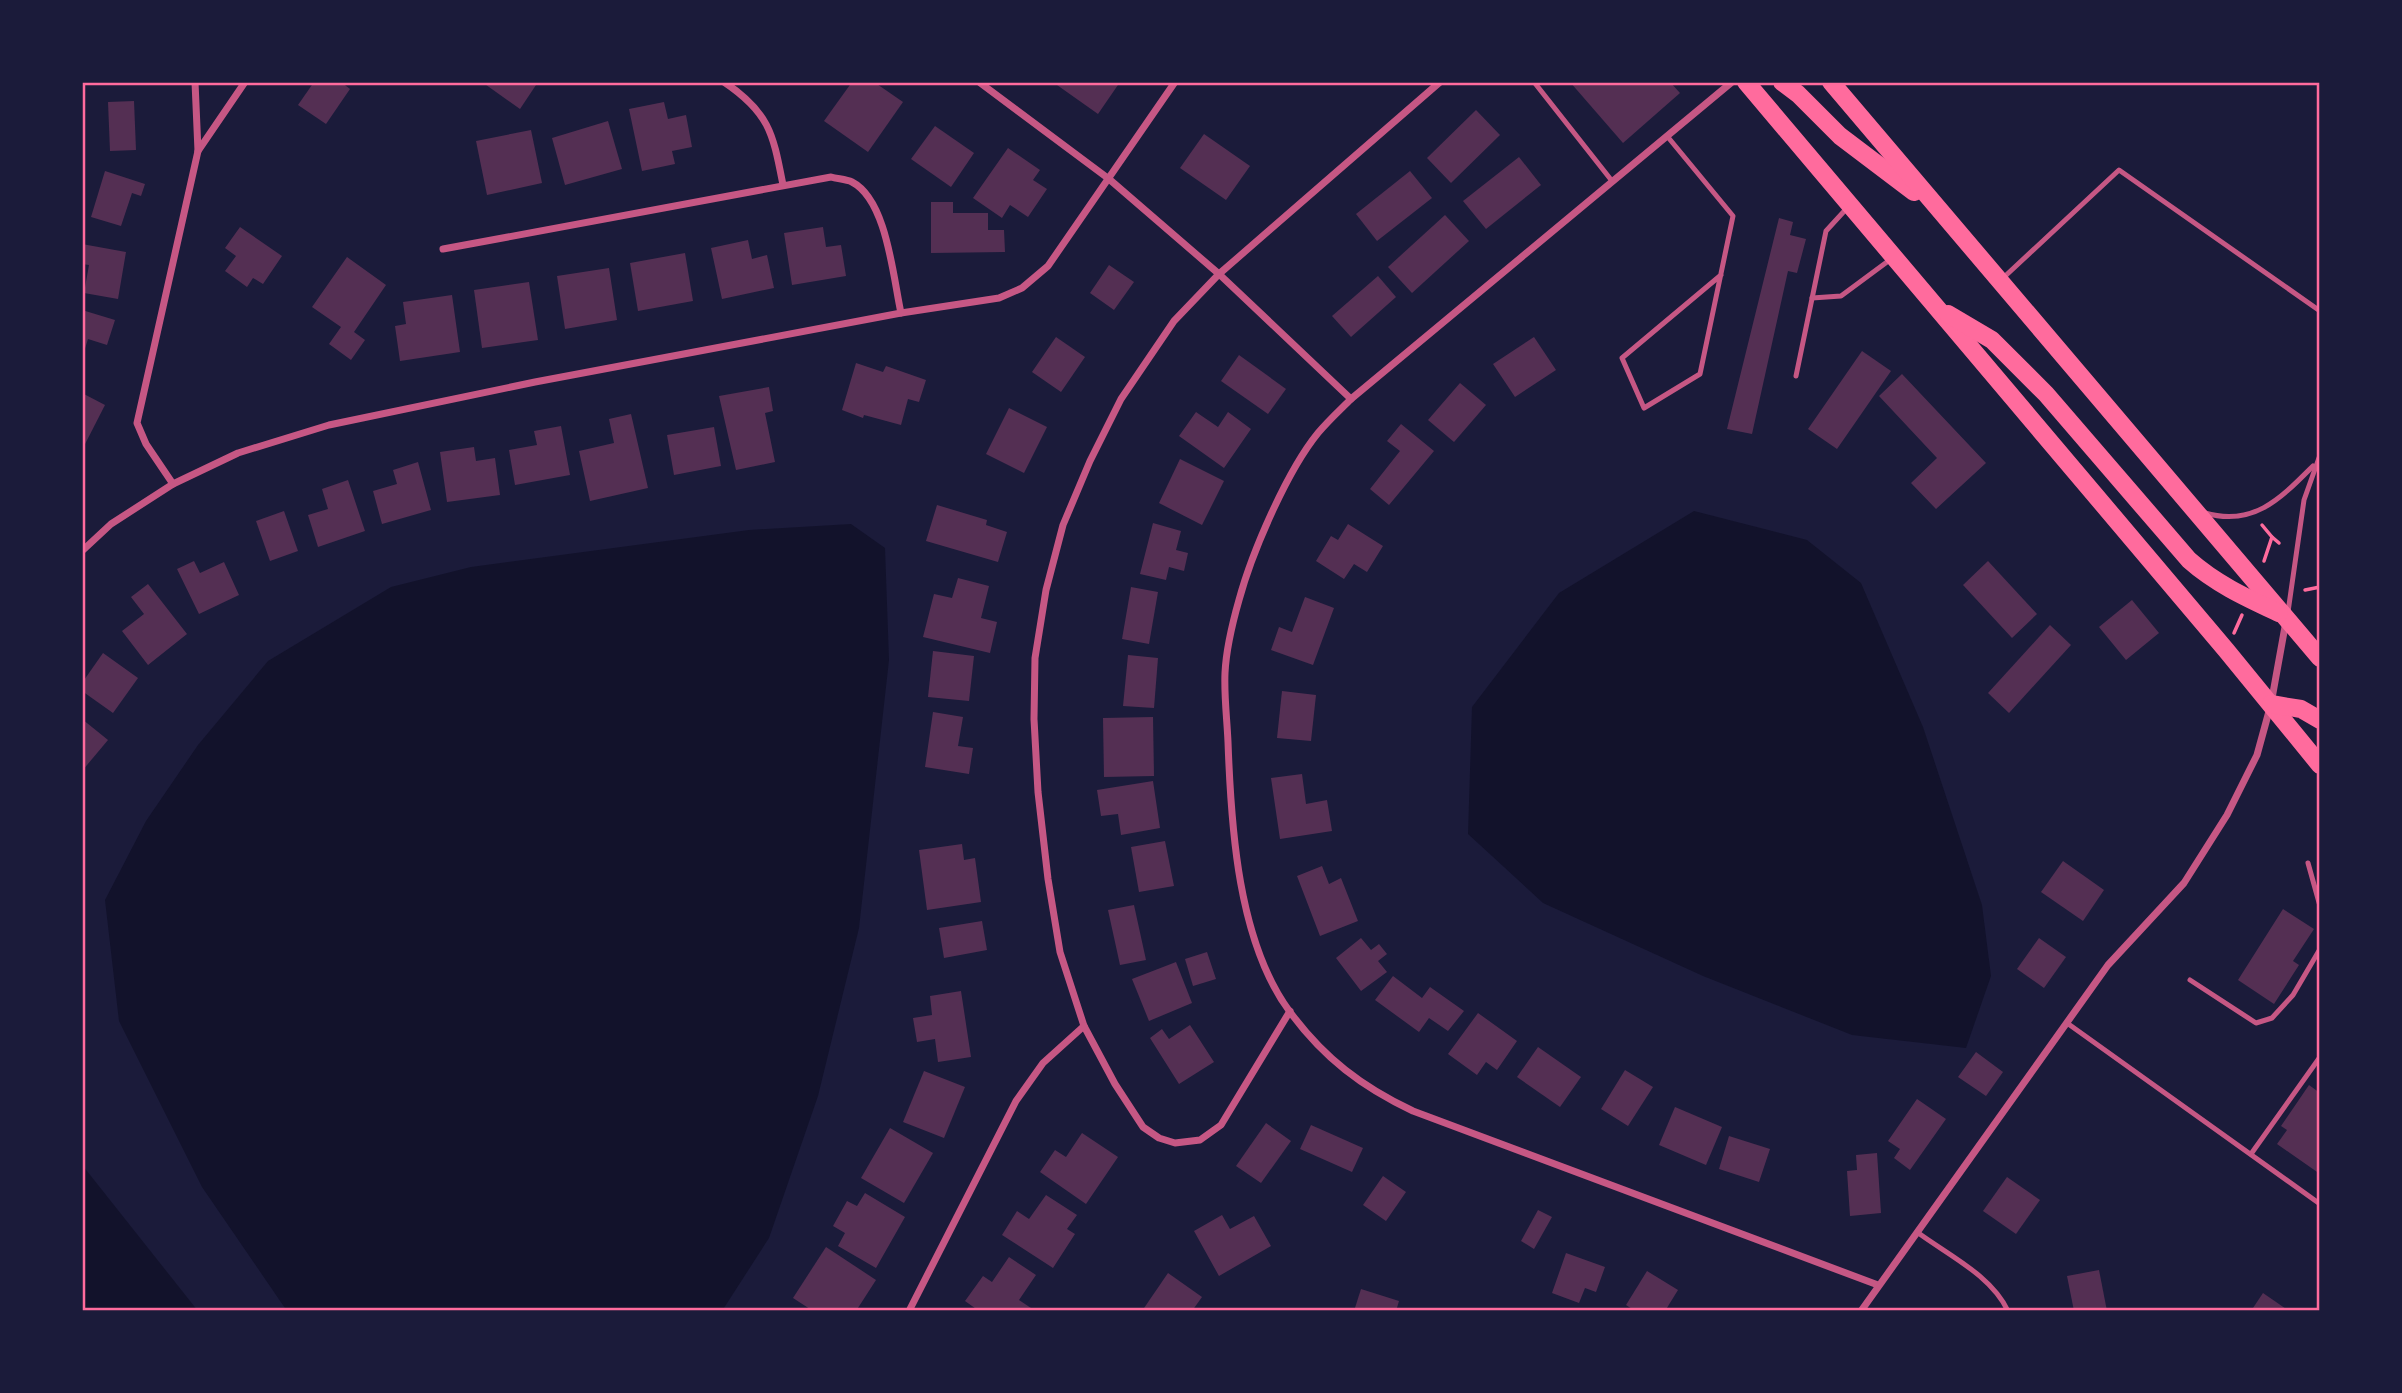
<svg xmlns="http://www.w3.org/2000/svg" width="2402" height="1393" viewBox="0 0 2402 1393" font-family="Lora,serif">
	<style>
		.water { fill: #12122b }
		.building { fill: #542f53 }
		.lines { fill: none; stroke-linecap: round; stroke-linejoin: round }
		.path { stroke: #ff6b9d; stroke-width: 3.5 }
		.service { stroke: #c65784; stroke-width: 5 }
		.minor { stroke: #c65784; stroke-width: 7 }
		.primary { stroke: #ff6b9d; stroke-width: 18 }
		.neatline { fill: none; stroke: #ff6b9d; stroke-width: 2.5 }
	</style>
	<rect width="100%" height="100%" fill="#1b1b3a"/>
	<g class="water">
		<polygon points="1694,511 1807,540 1861,583 1923,727 1982,905 1991,976 1966,1048 1852,1035 1703,976 1543,903 1468,834 1472,707 1559,593"/>
		<polygon points="851,524 885,548 889,660 859,928 818,1096 769,1238 722,1311 287,1311 202,1187 119,1021 105,900 146,821 198,745 268,661 391,587 471,567 749,530"/>
		<polygon points="82,1165 83,1166 198,1311 82,1311"/>
	</g>
	<g class="building">
		<polygon points="314,82 341,82 350,89 326,124 298,105"/>
		<polygon points="482,82 538,82 520,109"/>
		<polygon points="852,82 874,82 903,102 868,152 824,121"/>
		<polygon points="1059,82 1120,82 1098,114 1057,85"/>
		<polygon points="1570,82 1670,82 1680,93 1623,143"/>
		<polygon points="134,101 136,150 110,151 108,102"/>
		<polygon points="664,102 668,119 686,115 692,147 672,151 675,164 642,171 629,109"/>
		<polygon points="1476,110 1500,135 1451,183 1427,158"/>
		<polygon points="608,121 622,169 565,185 552,138"/>
		<polygon points="935,126 974,153 951,187 911,159"/>
		<polygon points="531,130 542,183 487,195 476,141"/>
		<polygon points="1204,134 1250,166 1226,200 1180,168"/>
		<polygon points="1008,148 1040,170 1033,180 1047,189 1028,217 1010,205 1002,218 973,198"/>
		<polygon points="1519,157 1541,185 1486,229 1463,201"/>
		<polygon points="105,171 145,184 141,196 132,193 121,226 91,217"/>
		<polygon points="1410,171 1432,198 1377,241 1356,214"/>
		<polygon points="931,202 953,202 953,213 988,213 988,230 1004,230 1005,252 931,253"/>
		<polygon points="1445,215 1469,241 1412,293 1388,267"/>
		<polygon points="1779,218 1793,222 1790,235 1806,239 1797,273 1788,271 1752,434 1727,429"/>
		<polygon points="240,227 282,256 263,284 253,278 247,287 225,271 236,256 225,248"/>
		<polygon points="823,227 826,247 841,245 846,276 792,285 784,233"/>
		<polygon points="748,240 752,259 767,255 774,288 722,299 711,248"/>
		<polygon points="82,244 126,252 118,299 84,293 89,265 82,264"/>
		<polygon points="685,253 693,301 638,311 630,263"/>
		<polygon points="347,257 386,285 354,332 365,340 351,360 329,344 341,327 312,307"/>
		<polygon points="1109,265 1134,282 1114,310 1090,293"/>
		<polygon points="609,268 617,320 565,329 557,276"/>
		<polygon points="1378,276 1396,297 1351,337 1332,316"/>
		<polygon points="529,282 538,340 482,348 474,290"/>
		<polygon points="452,295 460,352 400,361 395,326 406,324 403,302"/>
		<polygon points="82,310 115,320 107,345 88,339 83,355"/>
		<polygon points="1056,337 1085,357 1061,392 1032,372"/>
		<polygon points="1534,337 1556,370 1515,397 1493,364"/>
		<polygon points="1862,351 1891,371 1837,449 1808,429"/>
		<polygon points="1239,355 1286,389 1268,414 1221,381"/>
		<polygon points="856,363 883,372 886,366 926,380 919,402 908,399 901,425 864,415 863,418 842,410"/>
		<polygon points="1902,374 1986,463 1936,509 1911,483 1937,458 1879,396"/>
		<polygon points="1460,383 1486,405 1454,442 1428,420"/>
		<polygon points="769,387 773,411 765,413 775,462 736,470 719,396"/>
		<polygon points="82,393 105,405 82,450"/>
		<polygon points="1009,408 1047,427 1024,473 986,454"/>
		<polygon points="1196,412 1218,427 1228,412 1251,429 1224,468 1179,436"/>
		<polygon points="631,414 648,488 590,501 579,451 614,443 609,419"/>
		<polygon points="1401,424 1434,451 1389,505 1370,489 1400,451 1387,441"/>
		<polygon points="561,426 570,475 515,485 509,450 537,445 534,431"/>
		<polygon points="714,427 721,466 674,475 667,435"/>
		<polygon points="474,447 476,461 495,458 500,495 447,502 440,452"/>
		<polygon points="1180,459 1224,481 1202,525 1159,503"/>
		<polygon points="418,462 431,510 382,524 373,491 397,484 393,470"/>
		<polygon points="348,480 365,531 318,547 308,515 328,509 322,489"/>
		<polygon points="937,505 987,520 986,525 1007,532 998,562 926,541"/>
		<polygon points="284,511 298,551 270,561 256,521"/>
		<polygon points="1153,523 1181,531 1176,550 1188,553 1184,571 1169,567 1166,580 1140,574"/>
		<polygon points="1348,524 1383,546 1367,572 1354,564 1344,579 1316,561 1331,536 1338,540"/>
		<polygon points="194,561 200,573 224,562 239,595 199,614 177,569"/>
		<polygon points="1988,561 2037,614 2012,638 1963,585"/>
		<polygon points="958,578 989,586 981,618 997,622 990,653 923,637 934,594 952,598"/>
		<polygon points="148,584 187,634 148,665 122,631 144,614 131,597"/>
		<polygon points="1131,587 1158,592 1149,644 1122,639"/>
		<polygon points="1305,597 1334,608 1313,665 1271,650 1279,627 1292,632"/>
		<polygon points="2132,600 2159,633 2126,660 2099,627"/>
		<polygon points="2050,625 2071,645 2009,713 1988,693"/>
		<polygon points="933,651 974,656 969,701 928,697"/>
		<polygon points="103,653 138,678 113,713 82,691 82,683"/>
		<polygon points="1128,655 1158,658 1154,708 1123,706"/>
		<polygon points="1282,691 1316,695 1311,741 1277,738"/>
		<polygon points="933,712 963,717 958,746 973,748 969,774 925,767"/>
		<polygon points="1153,717 1154,776 1104,777 1103,718"/>
		<polygon points="82,719 108,740 82,771"/>
		<polygon points="1302,774 1306,804 1327,800 1332,831 1280,839 1271,778"/>
		<polygon points="1153,781 1160,828 1121,835 1118,814 1101,816 1097,790"/>
		<polygon points="1165,841 1174,886 1139,892 1131,847"/>
		<polygon points="962,844 964,860 975,858 981,902 927,910 919,850"/>
		<polygon points="2063,861 2104,890 2083,921 2041,892"/>
		<polygon points="1322,866 1329,884 1341,878 1358,921 1320,936 1297,876"/>
		<polygon points="1134,905 1146,960 1120,965 1108,910"/>
		<polygon points="2283,909 2314,929 2293,961 2299,965 2274,1004 2238,980"/>
		<polygon points="982,921 987,950 944,958 939,928"/>
		<polygon points="1361,938 1371,950 1379,944 1387,954 1378,961 1387,972 1361,991 1336,958"/>
		<polygon points="2039,938 2066,957 2044,988 2017,969"/>
		<polygon points="1207,952 1216,979 1193,986 1185,959"/>
		<polygon points="1176,962 1192,1003 1149,1021 1132,979"/>
		<polygon points="1393,976 1422,998 1430,987 1464,1011 1448,1031 1429,1018 1419,1032 1375,1000"/>
		<polygon points="961,991 971,1057 938,1062 935,1039 917,1042 913,1018 932,1015 930,996"/>
		<polygon points="1478,1013 1517,1041 1497,1070 1486,1062 1477,1075 1448,1054"/>
		<polygon points="1190,1025 1214,1062 1179,1084 1150,1038 1162,1029 1169,1039"/>
		<polygon points="1538,1047 1581,1077 1560,1107 1517,1077"/>
		<polygon points="1976,1052 2003,1072 1986,1096 1958,1077"/>
		<polygon points="1625,1070 1653,1087 1628,1126 1601,1109"/>
		<polygon points="924,1071 965,1087 944,1138 903,1122"/>
		<polygon points="2309,1085 2320,1093 2320,1174 2277,1144 2287,1130 2281,1126"/>
		<polygon points="1917,1099 1946,1119 1910,1170 1894,1158 1900,1149 1888,1141"/>
		<polygon points="1675,1107 1722,1127 1706,1165 1659,1145"/>
		<polygon points="1266,1123 1291,1141 1261,1183 1236,1166"/>
		<polygon points="1311,1125 1363,1148 1352,1172 1300,1149"/>
		<polygon points="890,1128 933,1153 904,1203 861,1178"/>
		<polygon points="1082,1133 1118,1157 1086,1204 1040,1172 1055,1150 1066,1157"/>
		<polygon points="1729,1136 1770,1149 1759,1182 1719,1169"/>
		<polygon points="1877,1153 1881,1213 1850,1216 1847,1171 1857,1170 1856,1155"/>
		<polygon points="1383,1176 1406,1192 1386,1221 1363,1205"/>
		<polygon points="2007,1177 2040,1200 2016,1234 1983,1211"/>
		<polygon points="865,1193 905,1217 876,1268 838,1246 845,1233 833,1226 847,1201 857,1206"/>
		<polygon points="1046,1195 1077,1215 1067,1229 1075,1234 1053,1268 1002,1235 1017,1211 1029,1219"/>
		<polygon points="1538,1210 1552,1217 1534,1249 1521,1241"/>
		<polygon points="1222,1215 1230,1229 1254,1216 1271,1246 1219,1276 1194,1231"/>
		<polygon points="826,1247 876,1280 856,1311 813,1311 793,1298"/>
		<polygon points="1566,1253 1605,1267 1596,1292 1585,1288 1579,1303 1552,1293"/>
		<polygon points="1009,1257 1036,1275 1019,1300 1031,1308 1029,1311 979,1311 965,1301 983,1276 992,1282"/>
		<polygon points="2099,1270 2107,1311 2074,1311 2067,1276"/>
		<polygon points="1647,1271 1678,1290 1665,1311 1635,1311 1626,1305"/>
		<polygon points="1168,1273 1202,1297 1192,1311 1142,1311"/>
		<polygon points="1361,1289 1399,1301 1396,1311 1354,1311"/>
		<polygon points="2263,1293 2289,1311 2251,1311"/>
	</g>
	<g class="lines">
		<g class="path">
			<polyline points="2262,525 2272,537 2264,561"/>
			<polyline points="2272,537 2279,543"/>
			<polyline points="2305,590 2320,587"/>
			<polyline points="2234,633 2242,615"/>
		</g>
		<g class="service">
			<polyline points="1534,82 1612,181"/>
			<polyline points="1667,136 1733,216 1700,374 1644,408 1622,358 1721,275"/>
			<polyline points="2002,279 2119,170 2320,311"/>
			<polyline points="1812,298 1841,296 1891,259"/>
			<polyline points="1796,376 1826,231 1848,207"/>
			<path d="M2205,513C2254,527 2281,498 2313,466"/>
			<polyline points="2288,612 2304,500 2320,455"/>
			<polyline points="2308,863 2320,906"/>
			<polyline points="2190,980 2256,1023 2272,1018 2293,995 2320,949"/>
			<polyline points="2067,1023 2320,1204"/>
			<polyline points="2251,1154 2320,1057"/>
			<path d="M1917,1232C1948,1255 1991,1275 2008,1311"/>
		</g>
		<g class="minor">
			<path d="M724,82C770,113 773,134 783,185"/>
			<polyline points="979,82 1109,179 1219,274 1351,399"/>
			<path d="M1732,82L1351,399C1340,410 1328,421 1318,433C1287,471 1252,552 1239,600C1233,621 1226,652 1225,673C1224,696 1227,719 1228,742C1231,827 1238,942 1290,1012C1324,1058 1362,1087 1413,1111L1878,1285"/>
			<polyline points="198,151 245,82"/>
			<path d="M443,249L831,177C837,179 846,179 852,182C887,200 893,277 901,313"/>
			<polyline points="173,484 146,444 137,423 198,151 195,82"/>
			<polyline points="82,551 111,524 173,484 238,453 329,425 535,382 901,313 999,298 1022,288 1048,266 1175,82"/>
			<polyline points="1290,1011 1221,1125 1200,1140 1175,1143 1159,1138 1143,1127 1115,1084 1084,1026 1060,952 1048,879 1038,792 1034,719 1035,658 1046,590 1063,525 1090,461 1121,399 1174,321 1219,274 1440,82"/>
			<polyline points="909,1311 1016,1101 1043,1063 1084,1026"/>
			<polyline points="1861,1311 2108,965 2184,883 2227,815 2257,755 2271,704 2286,621"/>
		</g>
		<g class="primary">
			<polyline points="1746,82 2226,650 2320,765"/>
			<polyline points="1782,82 1798,94 1840,136 1914,192"/>
			<polyline points="1831,82 2320,658"/>
			<path d="M1948,314L1992,340L2046,394L2189,560C2216,584 2247,598 2279,613"/>
			<polyline points="2271,704 2301,709 2320,720"/>
		</g>
	</g>
	<rect width="2402" height="1393" fill="none" stroke="#1b1b3a" stroke-width="168"/>
	<rect x="84" y="84" width="2234" height="1225" class="neatline"/>
</svg>
